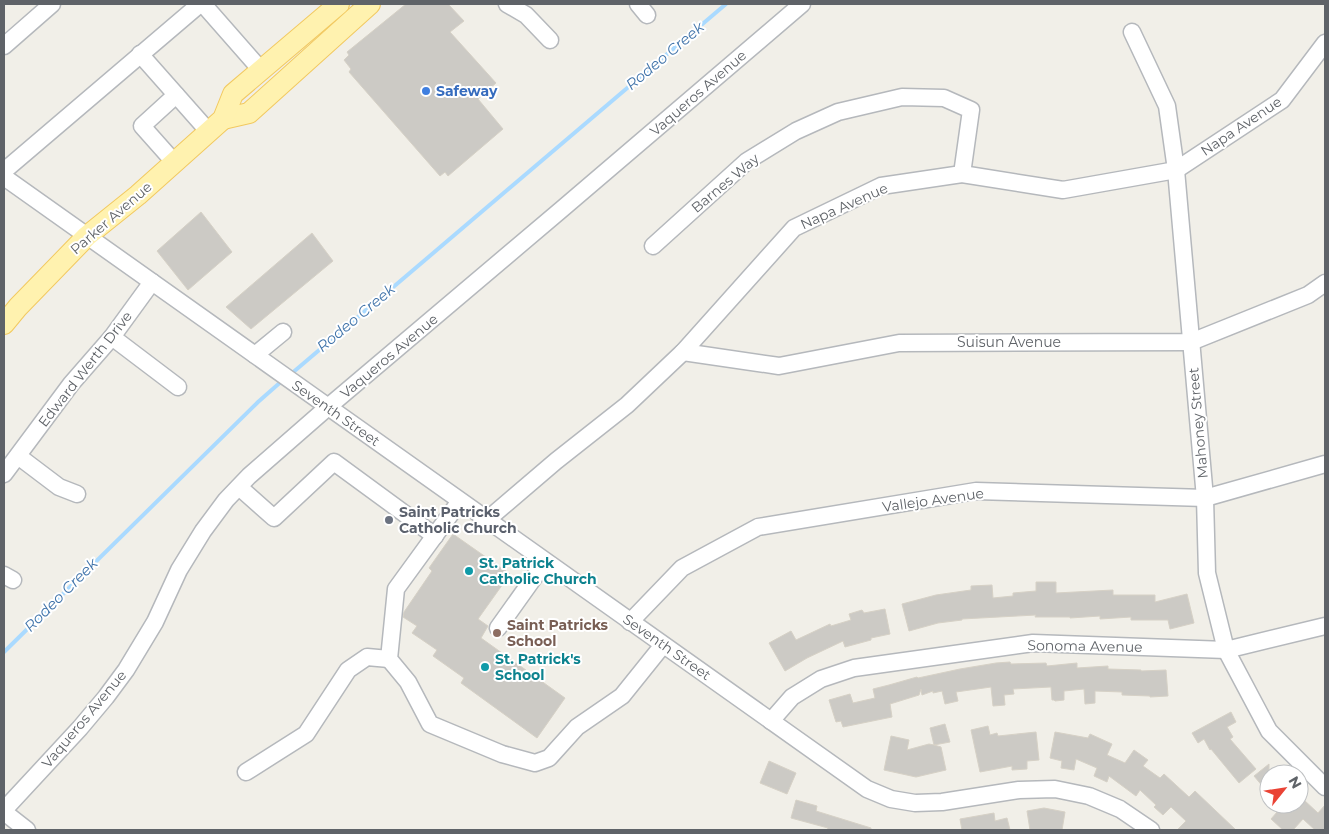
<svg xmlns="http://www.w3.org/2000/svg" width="1329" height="834" viewBox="0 0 1329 834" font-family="Montserrat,sans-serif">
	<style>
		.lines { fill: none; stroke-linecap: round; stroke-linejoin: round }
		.stream { stroke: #aadaff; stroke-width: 4 }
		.building { fill: #cccac5; stroke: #d6d1c6 }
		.minor-casing { stroke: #b5b8bc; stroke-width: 19 }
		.major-casing { stroke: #f2c960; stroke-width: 22 }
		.minor { stroke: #fff; stroke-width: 16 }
		.major { stroke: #fff2af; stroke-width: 20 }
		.shop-dot { fill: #3f7fe0; stroke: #fff; stroke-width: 2 }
		.worship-dot { fill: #6b7280; stroke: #fff; stroke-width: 2 }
		.culture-dot { fill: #0f9aa8; stroke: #fff; stroke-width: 2 }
		.education-dot { fill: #8d6e63; stroke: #fff; stroke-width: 2 }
		.labels { text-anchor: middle; stroke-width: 4; stroke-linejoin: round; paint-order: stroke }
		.shop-label { font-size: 14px; font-weight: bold; fill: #366cbe; stroke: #fff; text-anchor: start }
		.street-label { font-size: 14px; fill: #5f6368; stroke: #fff }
		.worship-label { font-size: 14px; font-weight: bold; fill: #5b616d; stroke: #fff; text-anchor: start }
		.culture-label { font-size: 14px; font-weight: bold; fill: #0d838f; stroke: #fff; text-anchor: start }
		.education-label { font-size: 14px; font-weight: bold; fill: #785e54; stroke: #fff; text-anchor: start }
		.water-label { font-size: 15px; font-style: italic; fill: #4174aa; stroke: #fff }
	</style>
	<rect width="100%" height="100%" fill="#f1efe8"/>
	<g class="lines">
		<g class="stream">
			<polyline points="291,374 726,4"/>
			<polyline points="4,652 258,402 283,380"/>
		</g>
	</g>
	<g class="building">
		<polygon points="406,4 448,4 464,21 450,32 496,83 478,99 503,129 448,176 445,172 440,176 349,72 351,69 344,60 349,55 347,52"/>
		<polygon points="201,212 232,252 188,290 157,251"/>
		<polygon points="312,233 333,261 251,329 226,307"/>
		<polygon points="453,534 510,574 478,619 488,626 481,638 565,698 537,738 461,683 464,678 433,656 437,650 412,633 417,626 403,617 404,612 432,571 429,568"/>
		<polygon points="1036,582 1056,582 1056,593 1113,590 1113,595 1155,595 1155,602 1187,594 1194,623 1170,629 1168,620 1131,620 1131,617 1100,619 1100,616 1070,618 1070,617 1035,617 1036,615 962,619 962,620 938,623 909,631 902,604 936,595 971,590 971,586 992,585 993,598 1013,596 1013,593 1036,591"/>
		<polygon points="885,609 890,634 871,638 871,640 845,647 843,641 807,658 785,671 769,643 791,631 796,640 830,624 831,626 851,620 849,614 862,610 864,613"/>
		<polygon points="1010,662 1011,664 1046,663 1047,666 1077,663 1077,668 1108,666 1108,669 1141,670 1141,671 1166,670 1168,696 1150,697 1150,696 1122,695 1122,692 1095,691 1095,703 1085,704 1084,689 1064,691 1064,700 1055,701 1054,700 1052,700 1051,687 1013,689 1014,694 1004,695 1005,705 993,706 991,687 956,692 958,701 945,704 942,691 933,693 933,691 922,695 921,689 919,695 890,704 892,717 843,727 841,721 836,722 829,700 850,694 853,703 875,698 873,689 889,685 917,677 918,678 960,669 996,663"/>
		<polygon points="1231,712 1236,722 1227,727 1233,737 1230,739 1256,769 1239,783 1211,749 1210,750 1204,739 1198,743 1192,733"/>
		<polygon points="945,724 950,742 934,745 941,747 946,770 916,777 884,770 891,736 909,740 907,750 929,744 934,745 930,728"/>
		<polygon points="988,726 990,735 997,733 998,736 1036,732 1039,760 1027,761 1027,769 1012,770 1012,766 980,772 971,730"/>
		<polygon points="1055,732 1088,738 1090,734 1112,744 1107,755 1125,763 1134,750 1148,760 1143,766 1160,778 1164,774 1189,797 1195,791 1236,830 1177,830 1186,821 1171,807 1163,815 1154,807 1156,805 1140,790 1136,796 1109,776 1107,782 1094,776 1097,768 1076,759 1074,770 1061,768 1062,761 1050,758"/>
		<polygon points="769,761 796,773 787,794 760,783"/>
		<polygon points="1269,764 1269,794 1254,776"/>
		<polygon points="796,800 817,806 816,811 871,828 871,830 827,830 828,828 791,818"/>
		<polygon points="1304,800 1318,813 1325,805 1325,830 1315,830 1303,819 1293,830 1283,830 1271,819 1284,804 1299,804"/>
		<polygon points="1044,808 1065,812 1062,830 1030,830 1027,811"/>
		<polygon points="994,813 995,821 1007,818 1010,830 962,830 960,819"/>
	</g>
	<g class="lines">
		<g class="minor-casing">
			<g id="minor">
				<polyline points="203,4 261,70"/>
				<polyline points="507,4 526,15 550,40"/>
				<polyline points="638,4 647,15"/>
				<polyline points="1132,32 1167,106 1176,170 1205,498 1207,573 1226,650 1269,731 1325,787"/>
				<polyline points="4,46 52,4"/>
				<polyline points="140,54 209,132"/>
				<polyline points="174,162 142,126 176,95"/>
				<polyline points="4,171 200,4"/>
				<polyline points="4,177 867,789 891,799 915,803 942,802 1019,790 1055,789 1089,796 1120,809 1151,830"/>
				<polyline points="653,246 747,161 796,131 838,112 902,97 944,98 971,110 962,174"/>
				<polyline points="112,337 178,387"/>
				<polyline points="683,352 779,366 899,343 1191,342 1308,295 1325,283"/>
				<polyline points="255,355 283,332"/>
				<polyline points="18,456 59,487 77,494"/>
				<polyline points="4,474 71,384 112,337 152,282"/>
				<polyline points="239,487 274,518 334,462 435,536"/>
				<polyline points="460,501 396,589 389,659 408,682 430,724 502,754 535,763 549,758 577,727 622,696 663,645"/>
				<polyline points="487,520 556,461 627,405 683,352 794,228 881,186 962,174 1063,190 1176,170 1282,100 1325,43"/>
				<polyline points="4,575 13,580"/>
				<polyline points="630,622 682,568 758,527 976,491 1205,498 1325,464"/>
				<polyline points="498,628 545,562"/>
				<polyline points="771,721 792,697 821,679 854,668 1033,643 1226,650 1325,626"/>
				<polyline points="246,772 306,734 348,670 367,657 389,659"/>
				<polyline points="4,810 80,728 106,697 126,670 155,622 179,570 203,531 226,500 249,476 328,407 562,209 802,4"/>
				<polyline points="4,812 27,830"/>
			</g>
		</g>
		<g class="major-casing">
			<g id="major">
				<polyline points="223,119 249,113 370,4"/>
				<polyline points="4,324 18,307 87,236 138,195 223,119 233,94 339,4"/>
			</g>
		</g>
		<use href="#minor" class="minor"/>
		<use href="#major" class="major"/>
	</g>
	<circle class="shop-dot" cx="426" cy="91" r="5"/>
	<circle class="worship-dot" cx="389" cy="520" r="5"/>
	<g class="culture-dot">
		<circle cx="469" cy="571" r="5"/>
		<circle cx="485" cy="667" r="5"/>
	</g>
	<circle class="education-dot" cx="497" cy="633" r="5"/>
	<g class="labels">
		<g class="shop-label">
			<text x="436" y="96">Safeway</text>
		</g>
		<g class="street-label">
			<text transform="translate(698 93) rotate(-41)" y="5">Vaqueros Avenue</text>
			<text transform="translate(1241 126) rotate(-34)" y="5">Napa Avenue</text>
			<text transform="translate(725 183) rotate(-40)" y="5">Barnes Way</text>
			<text transform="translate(844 206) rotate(-24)" y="5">Napa Avenue</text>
			<text transform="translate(111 218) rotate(-41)" y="5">Parker Avenue</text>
			<text x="1009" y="347">Suisun Avenue</text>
			<text transform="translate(389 356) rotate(-40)" y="5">Vaqueros Avenue</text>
			<text transform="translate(85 369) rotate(-52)" y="5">Edward Werth Drive</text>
			<text transform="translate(336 413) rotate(35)" y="5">Seventh Street</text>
			<text transform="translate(1198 423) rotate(-95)" y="5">Mahoney Street</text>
			<text transform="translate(933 500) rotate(-8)" y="5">Vallejo Avenue</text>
			<text transform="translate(1085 646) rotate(1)" y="5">Sonoma Avenue</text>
			<text transform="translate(667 647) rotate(35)" y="5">Seventh Street</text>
			<text transform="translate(84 719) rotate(-50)" y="5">Vaqueros Avenue</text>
		</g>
		<g class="worship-label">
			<text x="399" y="517">Saint Patricks<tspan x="399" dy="16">Catholic Church</tspan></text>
		</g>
		<g class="culture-label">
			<text x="479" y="568">St. Patrick<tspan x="479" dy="16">Catholic Church</tspan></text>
			<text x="495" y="664">St. Patrick's<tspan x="495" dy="16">School</tspan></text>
		</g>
		<g class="education-label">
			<text x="507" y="630">Saint Patricks<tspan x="507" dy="16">School</tspan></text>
		</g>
		<g class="water-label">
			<text transform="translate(665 56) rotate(-40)" y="5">Rodeo Creek</text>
			<text transform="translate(356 318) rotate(-40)" y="5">Rodeo Creek</text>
			<text transform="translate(61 595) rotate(-45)" y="5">Rodeo Creek</text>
		</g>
	</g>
	<rect width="1329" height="834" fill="none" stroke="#5f6368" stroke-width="10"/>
	<g transform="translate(1284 789) rotate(60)"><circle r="24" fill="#ffffff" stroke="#bfc1c3"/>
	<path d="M0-4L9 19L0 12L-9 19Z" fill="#ea4335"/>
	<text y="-8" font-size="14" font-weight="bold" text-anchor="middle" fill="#5f6368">N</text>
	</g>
</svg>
